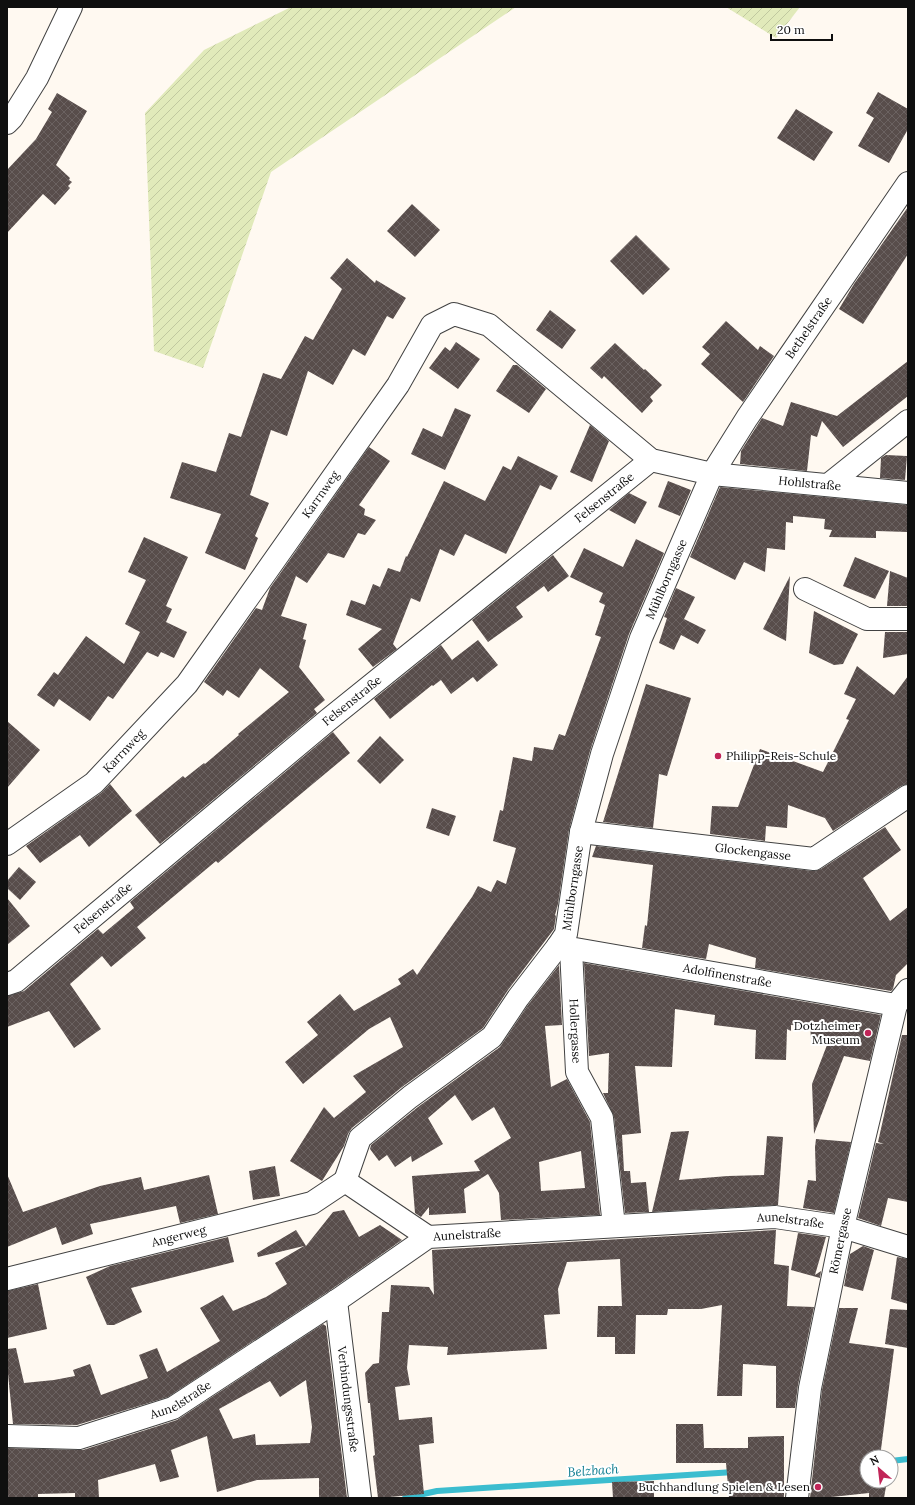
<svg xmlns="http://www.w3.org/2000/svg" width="915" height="1505" viewBox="0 0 915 1505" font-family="Lora,serif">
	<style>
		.garden { fill: url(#garden-furrows) }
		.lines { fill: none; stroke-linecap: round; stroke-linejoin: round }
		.stream { stroke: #3cbdcf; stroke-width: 6 }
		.building { fill: url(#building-cross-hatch); fill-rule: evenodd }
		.street-casing { stroke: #424242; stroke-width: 24 }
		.street { stroke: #fff; stroke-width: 22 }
		.poi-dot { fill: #c12558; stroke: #fff; stroke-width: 1.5 }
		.labels { text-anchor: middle; stroke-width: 4; stroke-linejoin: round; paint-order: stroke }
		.street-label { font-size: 12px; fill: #0f0f0f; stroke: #fff }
		.poi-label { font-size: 12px; fill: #0f0f0f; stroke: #fff; text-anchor: end }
		.water-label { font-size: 13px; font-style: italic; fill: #168194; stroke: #fff }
	</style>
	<defs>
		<pattern id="garden-furrows" width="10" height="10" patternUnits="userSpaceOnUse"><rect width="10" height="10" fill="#e1eaba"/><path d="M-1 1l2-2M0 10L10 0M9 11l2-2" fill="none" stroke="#c0c89f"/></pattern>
		<pattern id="building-cross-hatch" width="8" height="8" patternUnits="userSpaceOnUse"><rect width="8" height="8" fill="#584d4b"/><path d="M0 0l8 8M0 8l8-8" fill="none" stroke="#6b6261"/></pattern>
	</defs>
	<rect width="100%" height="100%" fill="#fff9f1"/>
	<g class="garden">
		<polygon points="291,7 516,7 271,172 203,368 154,351 145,113 204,50"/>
		<polygon points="726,7 800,7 776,38"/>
	</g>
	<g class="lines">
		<g class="stream">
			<polyline points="891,1461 908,1459"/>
			<polyline points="405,1498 437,1491 734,1472"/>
		</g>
	</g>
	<g class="building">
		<polygon points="878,92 908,109 908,129 889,163 858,146 874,118 866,113"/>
		<polygon points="57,93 87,111 56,165 70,178 69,180 72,182 68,186 70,188 55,205 43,194 7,233 7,170 36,139 52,112 48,109"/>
		<polygon points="796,109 833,132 814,161 777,138"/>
		<polygon points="412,204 440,230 415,257 387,231"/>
		<polygon points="908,207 908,254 863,324 839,309 854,284"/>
		<polygon points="636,235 670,269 643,295 610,261"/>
		<polygon points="347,258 375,283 376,280 406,298 393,319 387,316 365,356 353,349 333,385 308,371 287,436 271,430 250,495 269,503 255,536 258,538 245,570 205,553 221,514 170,498 182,462 216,472 229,433 241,437 263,373 281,379 305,336 313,340 342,289 330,278"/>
		<polygon points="550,310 576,330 562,349 536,330"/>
		<polygon points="726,321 758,350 760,346 774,356 743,402 701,364 710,354 702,347"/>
		<polygon points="456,342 480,359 458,389 429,368 445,347 450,351"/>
		<polygon points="615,343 644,370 645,369 662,385 650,397 653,401 642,413 604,376 602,379 590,368"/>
		<polygon points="908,361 908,396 843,447 822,421 817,437 811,435 807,471 740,464 741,451 762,418 783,426 791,402 837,416"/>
		<polygon points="513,365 517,365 546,389 529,413 496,391"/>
		<polygon points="455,408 471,415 445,470 411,454 423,428 442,437"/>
		<polygon points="590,425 609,441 592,482 570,472"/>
		<polygon points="369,447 390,461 359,505 365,509 364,515 376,520 365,535 358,533 344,558 328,553 307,583 296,576 281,616 307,624 303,639 306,640 299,667 325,700 314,709 317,713 160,844 135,815 183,776 185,778 204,763 205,764 239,735 238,734 289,692 260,668 239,698 227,690 223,696 204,682 256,608 262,610 270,588"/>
		<polygon points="886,455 907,456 905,480 880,478 881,458"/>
		<polygon points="518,456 558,476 551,490 540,485 506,554 465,534 454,556 440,549 420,602 411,598 393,644 397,649 373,667 358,649 382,629 346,615 351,600 365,605 373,584 380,587 388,568 400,572 406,556 407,557 444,481 485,501 503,466 511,470"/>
		<polygon points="668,481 691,490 680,516 658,507"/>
		<polygon points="720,487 908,505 908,532 876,531 876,538 829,537 832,530 824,529 825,519 793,516 793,523 786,522 785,550 767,548 765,572 744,562 735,580 690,557"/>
		<polygon points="629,493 647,502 635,524 609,510"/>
		<polygon points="144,537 188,557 166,606 172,609 166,622 187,632 174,658 161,652 158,657 147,652 113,699 108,696 90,721 59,699 54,707 37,695 54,672 58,675 86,636 124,664 140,632 125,624 146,580 128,572"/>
		<polygon points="636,539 664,553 629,634 590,751 569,830 558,904 555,915 556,916 554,929 508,990 483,1028 402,1087 352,1128 348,1134 344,1146 322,1181 290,1161 324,1107 334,1118 366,1092 353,1076 403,1047 390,1017 369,1029 303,1084 285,1062 318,1035 307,1022 340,994 354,1011 401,984 398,979 413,969 417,975 472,897 478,886 491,892 497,880 506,884 516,848 493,841 500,810 503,811 513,757 532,761 534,747 553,750 559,734 565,736 601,637 595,635 605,605 599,602 603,593 570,577 584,548 623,567"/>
		<polygon points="553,555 569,576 548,592 544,586 516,607 523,617 488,642 472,620"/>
		<polygon points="855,557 889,571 875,599 843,586"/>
		<polygon points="890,571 908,578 908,606 887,606"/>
		<polygon points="790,576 786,641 763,629"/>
		<polygon points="676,588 695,597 684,619 706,630 698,644 681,635 674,650 659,643 667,618 664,617"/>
		<polygon points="814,611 858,634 843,664 834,665 809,653"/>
		<polygon points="885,632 908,632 908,654 883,658"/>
		<polygon points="478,640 498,665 477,682 473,677 451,694 441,680 433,686 432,685 390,719 374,699 441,645 452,660"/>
		<polygon points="857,666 894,695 908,676 908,784 901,786 833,831 825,818 788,805 787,828 766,826 765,841 710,834 712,806 738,807 760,749 823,772 849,720 846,719 856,699 844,694"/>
		<polygon points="646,684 691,698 667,776 659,774 653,828 603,822"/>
		<polygon points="7,721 40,750 7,788"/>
		<polygon points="333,732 350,753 218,863 216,861 137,927 146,938 111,967 102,956 70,984 101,1029 74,1048 49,1011 7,1027 7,996 24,991 98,929 103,934 134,908 130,902"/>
		<polygon points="380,736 404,760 380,784 357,761"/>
		<polygon points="110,784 132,811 89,847 80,835 40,863 26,846 101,793"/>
		<polygon points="432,808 456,816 449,836 426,828"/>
		<polygon points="885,827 901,850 863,878 890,921 908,907 908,963 896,975 893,989 891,991 755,968 756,958 709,944 706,959 642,948 645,925 647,926 653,865 592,857 596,846 813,871 821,869"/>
		<polygon points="19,867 36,882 20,900 7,888 7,881"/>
		<polygon points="7,898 30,926 7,945"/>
		<polygon points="584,963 881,1015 870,1061 844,1056 814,1134 812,1084 827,1045 811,1038 810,1026 791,1025 791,1031 787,1029 786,1060 755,1059 756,1030 714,1025 715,1015 675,1009 672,1067 635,1066 641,1133 622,1135 624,1171 630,1171 631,1183 646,1182 649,1212 625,1213 614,1117 603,1093 608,1093 609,1053 589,1056"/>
		<path d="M559,965L562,1025L545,1026L551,1087L567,1079L590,1122L600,1215L501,1220L499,1193L488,1174L464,1189L466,1213L429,1215V1207L421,1217L415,1213L412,1176L480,1171L474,1161L511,1138L494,1107L472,1121L455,1095L428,1118L443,1144L412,1162L411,1156L395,1167L387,1155L379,1161L370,1149L371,1145L418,1107L500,1047L528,1005ZM581,1151L585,1188L541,1191L539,1162Z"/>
		<polygon points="902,1035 908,1035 908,1202 888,1198 881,1226 858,1218 876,1143 884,1144 878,1142"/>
		<polygon points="689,1131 679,1180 728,1176 764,1175 767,1136 783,1137 778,1205 652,1212 671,1132"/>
		<polygon points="816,1139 851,1142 834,1213 803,1208 808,1180 816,1181 815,1147"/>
		<polygon points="275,1166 280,1196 253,1200 249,1171"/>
		<polygon points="7,1174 23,1212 100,1186 141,1177 144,1190 209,1175 218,1214 180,1223 176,1206 90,1224 93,1234 62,1245 56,1227 7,1247"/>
		<polygon points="344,1210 359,1237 380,1225 402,1240 329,1291 168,1397 77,1425 13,1424 7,1364 7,1349 16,1348 24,1383 54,1380 75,1376 73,1370 90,1364 101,1395 148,1378 139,1355 157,1348 167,1372 220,1341 200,1308 223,1295 233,1311 266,1297 287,1284 275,1263 304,1246 258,1257 257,1253 296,1230 306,1246 333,1212"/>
		<polygon points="776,1230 774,1264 789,1266 787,1306 814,1307 798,1385 795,1408 776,1408 776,1366 743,1364 742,1396 717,1396 722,1305 701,1309 668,1309 667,1315 636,1315 635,1354 615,1354 615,1337 597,1337 598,1306 622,1306 620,1259 567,1262 558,1289 560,1314 544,1315 547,1349 447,1355 448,1347 409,1345 407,1368 410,1385 395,1387 399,1420 432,1417 434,1443 419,1445 424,1494 378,1498 373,1456 375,1455 370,1403 368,1403 365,1373 373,1364 379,1363 382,1312 389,1312 391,1285 429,1287 434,1295 432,1250"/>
		<polygon points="798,1233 826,1237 815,1275 821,1271 820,1278 791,1270"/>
		<polygon points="228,1237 234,1262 131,1288 142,1312 114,1325 107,1325 86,1277 110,1266"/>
		<polygon points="863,1246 874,1250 863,1291 844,1286 850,1254"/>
		<polygon points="897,1257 908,1259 908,1304 891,1299"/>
		<polygon points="38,1284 47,1329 7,1338 7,1291"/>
		<polygon points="839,1308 858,1308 849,1343 894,1349 880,1457 867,1457 867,1481 887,1481 884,1498 869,1498 869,1493 822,1498 810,1498 822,1390"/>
		<polygon points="890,1309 908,1310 908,1348 885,1344"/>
		<path d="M323,1324L326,1326L347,1498H319V1478L257,1480L217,1492L207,1436L171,1450L179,1477L160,1482L155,1464L98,1480L99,1498H75V1493L38,1494V1498H7V1448L83,1450L177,1420ZM306,1380L312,1427L310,1443L256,1445L255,1434L233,1439L219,1409L270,1381L280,1397Z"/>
		<polygon points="676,1424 703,1424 704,1448 748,1448 748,1437 784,1436 784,1498 729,1498 726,1463 676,1463"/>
		<polygon points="654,1481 654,1498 613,1498 612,1482"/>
	</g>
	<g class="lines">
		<g class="street-casing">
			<g id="street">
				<polyline points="7,123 12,118 37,78 71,7"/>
				<polyline points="828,485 908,421"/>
				<polyline points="805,589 867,619 908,619"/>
				<path id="s1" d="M581,832L814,859L908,796"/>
				<path id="s2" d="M7,844L94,783L187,684L398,385L432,325L454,314L489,325L651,460L712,474L908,493"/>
				<path id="s3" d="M558,946L896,1005"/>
				<path id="s4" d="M571,949L577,1072L602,1118L614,1226"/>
				<path id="s5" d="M7,984L16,981L328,720L651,460"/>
				<path id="s6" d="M345,1181L360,1138L410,1097L492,1037L518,998L558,946L566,934L581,832L602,754L641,638L712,474L747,418L908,183"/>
				<polyline points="345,1181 428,1237"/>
				<path id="s7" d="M7,1279L312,1203L345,1181"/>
				<path id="s8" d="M336,1301L360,1498"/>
				<path id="s9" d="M7,1436L79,1438L173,1408L336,1301L428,1237L775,1217L843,1227L908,1247"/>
				<path id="s10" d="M797,1498L810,1388L843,1227L896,1005L908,990"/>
			</g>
		</g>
		<use href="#street" class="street"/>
	</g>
	<g class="poi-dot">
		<circle cx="718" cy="756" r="4"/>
		<circle cx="868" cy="1033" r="4"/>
		<circle cx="818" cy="1487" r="4"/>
	</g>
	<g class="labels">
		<g class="street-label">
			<text dy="4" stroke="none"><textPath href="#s6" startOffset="999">Bethelstraße</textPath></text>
			<text dy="4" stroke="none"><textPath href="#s2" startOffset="1110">Hohlstraße</textPath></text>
			<text dy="4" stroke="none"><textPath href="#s2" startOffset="474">Karrnweg</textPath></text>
			<text dy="4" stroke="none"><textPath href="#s5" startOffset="771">Felsenstraße</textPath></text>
			<text dy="4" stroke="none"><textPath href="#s6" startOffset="709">Mühlborngasse</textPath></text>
			<text dy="4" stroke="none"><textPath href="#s5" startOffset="447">Felsenstraße</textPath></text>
			<text dy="4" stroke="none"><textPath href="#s2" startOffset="150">Karrnweg</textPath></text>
			<text dy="4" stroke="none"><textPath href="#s1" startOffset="173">Glockengasse</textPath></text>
			<text dy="4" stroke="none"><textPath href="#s6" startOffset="385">Mühlborngasse</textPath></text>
			<text dy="4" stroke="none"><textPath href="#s5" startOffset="123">Felsenstraße</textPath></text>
			<text dy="4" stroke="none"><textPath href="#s3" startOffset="172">Adolfinenstraße</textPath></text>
			<text dy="4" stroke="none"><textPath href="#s4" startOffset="82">Hollergasse</textPath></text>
			<text dy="4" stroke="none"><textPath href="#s9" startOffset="841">Aunelstraße</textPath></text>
			<text dy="4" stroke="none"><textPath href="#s9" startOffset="517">Aunelstraße</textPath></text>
			<text dy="4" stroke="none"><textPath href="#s7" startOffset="177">Angerweg</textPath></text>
			<text dy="4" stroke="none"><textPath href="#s10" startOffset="261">Römergasse</textPath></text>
			<text dy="4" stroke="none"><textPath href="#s9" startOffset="181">Aunelstraße</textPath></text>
			<text dy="4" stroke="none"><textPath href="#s8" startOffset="99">Verbindungsstraße</textPath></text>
		</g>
		<g class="poi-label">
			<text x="726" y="760" text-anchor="start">Philipp-Reis-Schule</text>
			<text x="860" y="1030">Dotzheimer<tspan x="860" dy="14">Museum</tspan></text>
			<text x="810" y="1491">Buchhandlung Spielen &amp; Lesen</text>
		</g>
		<g class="water-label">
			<text transform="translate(593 1470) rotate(-4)" y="5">Belzbach</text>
		</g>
	</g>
	<rect width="915" height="1505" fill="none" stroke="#0f0f0f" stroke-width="16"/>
	<g transform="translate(879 1469) rotate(332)"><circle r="19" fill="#ffffff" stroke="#9f9f9f"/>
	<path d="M0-3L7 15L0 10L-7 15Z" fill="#c12558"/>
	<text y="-6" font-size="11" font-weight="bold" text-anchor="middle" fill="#0f0f0f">N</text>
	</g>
	<path d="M771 34v6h61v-6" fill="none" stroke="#0f0f0f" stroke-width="2"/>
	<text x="777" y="34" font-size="12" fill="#0f0f0f" stroke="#ffffff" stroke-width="3" paint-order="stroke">20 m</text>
</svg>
